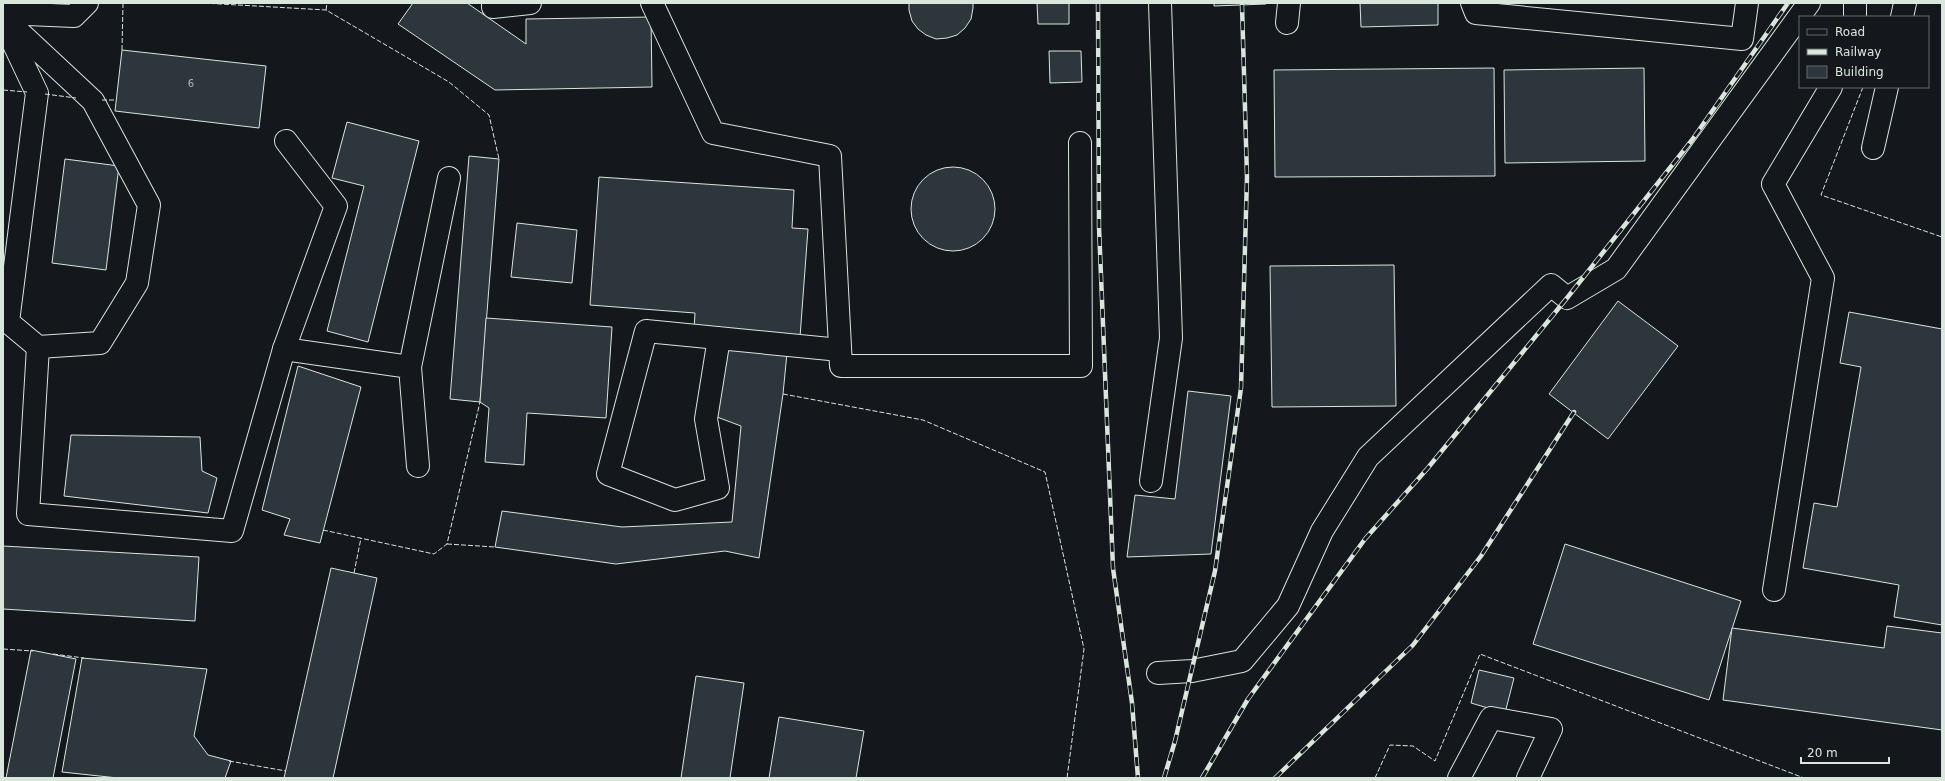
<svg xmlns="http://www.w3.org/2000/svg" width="1945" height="781" viewBox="0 0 1945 781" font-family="'DejaVu Sans',sans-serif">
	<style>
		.building { fill: #2c363c; stroke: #d8e6dc }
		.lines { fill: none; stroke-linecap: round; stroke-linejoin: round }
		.minor-casing { stroke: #d8e6dc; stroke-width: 24 }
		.minor { stroke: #14181c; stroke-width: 22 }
		.rail-casing { stroke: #d8e6dc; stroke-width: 4.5 }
		.rail { stroke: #14181c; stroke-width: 3; stroke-dasharray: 9; stroke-linecap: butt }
		.fence { stroke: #d8e6dc; stroke-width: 1; stroke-dasharray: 5 2; stroke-linecap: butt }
		.labels { text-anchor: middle; stroke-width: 3; stroke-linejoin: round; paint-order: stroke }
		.number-label { font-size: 10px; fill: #adbab4 }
	</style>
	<rect width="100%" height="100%" fill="#14181c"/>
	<g class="building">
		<polygon points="413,3 467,3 526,44 526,19 651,17 652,87 495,90 398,24"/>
		<polygon points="909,3 973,3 973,8 971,19 965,28 957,35 947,38 936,39 926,35 918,29 912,21 909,10"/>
		<polygon points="1037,3 1069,3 1069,24 1038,24"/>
		<polygon points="1214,3 1266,3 1266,4 1214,6"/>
		<polygon points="1360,3 1438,3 1438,25 1361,27"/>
		<polygon points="122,50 266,66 259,128 115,111"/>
		<polygon points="1049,51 1081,51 1082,82 1050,83"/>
		<polygon points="1494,68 1495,176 1275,177 1274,70"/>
		<polygon points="1644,68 1645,161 1505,163 1504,70"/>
		<polygon points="347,122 419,141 368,342 327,331 364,186 332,178"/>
		<polygon points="469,156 499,159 480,402 450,399"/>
		<polygon points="65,159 119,166 106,270 52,263"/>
		<circle cx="953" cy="209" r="42"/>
		<polygon points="599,177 794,190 792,228 808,229 800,337 694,330 695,313 590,305"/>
		<polygon points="517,223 577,230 572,283 511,277"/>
		<polygon points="1394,265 1396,406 1272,407 1270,266"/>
		<polygon points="1618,301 1678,346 1608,439 1549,394"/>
		<polygon points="1849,312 1942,329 1942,625 1894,617 1899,585 1803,568 1814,503 1837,507 1861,367 1840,363"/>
		<polygon points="486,318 612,327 606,418 527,413 524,465 485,462 489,408 480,402"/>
		<polygon points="726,343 787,353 783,394 759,558 725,551 616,564 495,547 502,511 622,527 732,522 741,426 717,417"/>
		<polygon points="298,366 361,387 320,543 284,535 290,519 262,510"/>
		<polygon points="1188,391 1231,396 1211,554 1127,557 1135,495 1175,499"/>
		<polygon points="71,435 200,437 202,471 217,478 208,513 64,496"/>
		<polygon points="1565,544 1741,601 1709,700 1533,644"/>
		<polygon points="3,546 199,557 195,621 3,609"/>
		<polygon points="331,568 377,578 333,778 284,778"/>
		<polygon points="1887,626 1942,633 1942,730 1723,700 1732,628 1884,648"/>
		<polygon points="31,650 76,659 53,778 6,778"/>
		<polygon points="82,658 207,669 194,736 208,755 231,761 225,778 118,778 62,772"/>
		<polygon points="1479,670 1514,678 1505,713 1471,703"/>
		<polygon points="696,676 744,683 730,778 681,778"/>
		<polygon points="779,717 864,731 856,778 769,778"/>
	</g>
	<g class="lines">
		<g class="minor-casing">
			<g id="minor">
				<polyline points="493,3 493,7 530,3"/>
				<polyline points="652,3 713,133 830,156 841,366 1081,366 1080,143"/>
				<polyline points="1472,3 1476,13 1742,39 1747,3"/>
				<polyline points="3,13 74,16 87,3"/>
				<polyline points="3,17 93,101 149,205 137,283 100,343 38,347 8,322 37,93 3,21"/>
				<polyline points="1855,17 1855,3"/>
				<polyline points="1902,17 1905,3"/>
				<polyline points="1287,23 1289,3"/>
				<polyline points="1873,148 1887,87"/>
				<polyline points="719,338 706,419 718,488 675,500 608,474 646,331 840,350"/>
				<polyline points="38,347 28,514 232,531 284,349 336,206 286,141"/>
				<polyline points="284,349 410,367 418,466"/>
				<polyline points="410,367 449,178"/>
				<polyline points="1151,481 1171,338 1160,3"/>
				<polyline points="1774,590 1823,278 1773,184 1831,87"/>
				<polyline points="1158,673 1192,671 1242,661 1288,606 1322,531 1368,457 1551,285 1567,298 1616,269 1809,3"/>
				<polyline points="1459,778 1491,718 1551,729 1528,778"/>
			</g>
		</g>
		<use href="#minor" class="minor"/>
		<g class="rail-casing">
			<g id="rail">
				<polyline points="1098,3 1099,227 1113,568 1132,703 1138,778"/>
				<polyline points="1164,778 1175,741 1215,571 1241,388 1247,177 1242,5"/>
				<polyline points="1202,778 1248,699 1365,539 1427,469 1567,298 1692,140 1788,3"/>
				<polyline points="1275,778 1413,645 1481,556 1574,412"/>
			</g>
		</g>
		<use href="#rail" class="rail"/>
		<g class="fence">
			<polyline points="203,3 326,10 449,82 489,115 499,159"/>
			<polyline points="326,10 327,3"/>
			<polyline points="122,50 123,3"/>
			<polyline points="1863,87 1821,195 1942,237"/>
			<polyline points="3,90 27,92"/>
			<polyline points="45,94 76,98"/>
			<polyline points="102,100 116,100"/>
			<polyline points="783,394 923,420 1045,472 1084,649 1067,778"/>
			<polyline points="323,530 434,554 447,544 480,402"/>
			<polyline points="447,544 495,547"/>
			<polyline points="354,573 361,538"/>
			<polyline points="3,649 33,651"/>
			<polyline points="53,654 84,658"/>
			<polyline points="229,761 286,771"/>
			<polyline points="1375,778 1390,745 1413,746 1435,761 1480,654 1804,778"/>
		</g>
	</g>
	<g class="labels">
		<g class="number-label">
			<text x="191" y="87">6</text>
		</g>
	</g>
	<rect width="1945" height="781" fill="none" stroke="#d8e6dc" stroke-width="8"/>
	<rect x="1799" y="16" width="130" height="72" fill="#14181c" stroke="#626a69"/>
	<rect x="1807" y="29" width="20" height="6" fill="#14181c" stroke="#626a69"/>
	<text x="1835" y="36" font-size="12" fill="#d8e6dc">Road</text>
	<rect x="1807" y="49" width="20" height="6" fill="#d8e6dc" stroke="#626a69"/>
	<text x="1835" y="56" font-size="12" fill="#d8e6dc">Railway</text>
	<rect x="1807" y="66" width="20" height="12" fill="#2c363c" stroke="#626a69"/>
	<text x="1835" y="76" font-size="12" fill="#d8e6dc">Building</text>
	<path d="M1801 757v6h88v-6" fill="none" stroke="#d8e6dc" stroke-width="2"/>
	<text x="1807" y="757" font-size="12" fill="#d8e6dc" stroke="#14181c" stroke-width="3" paint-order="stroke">20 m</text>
</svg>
